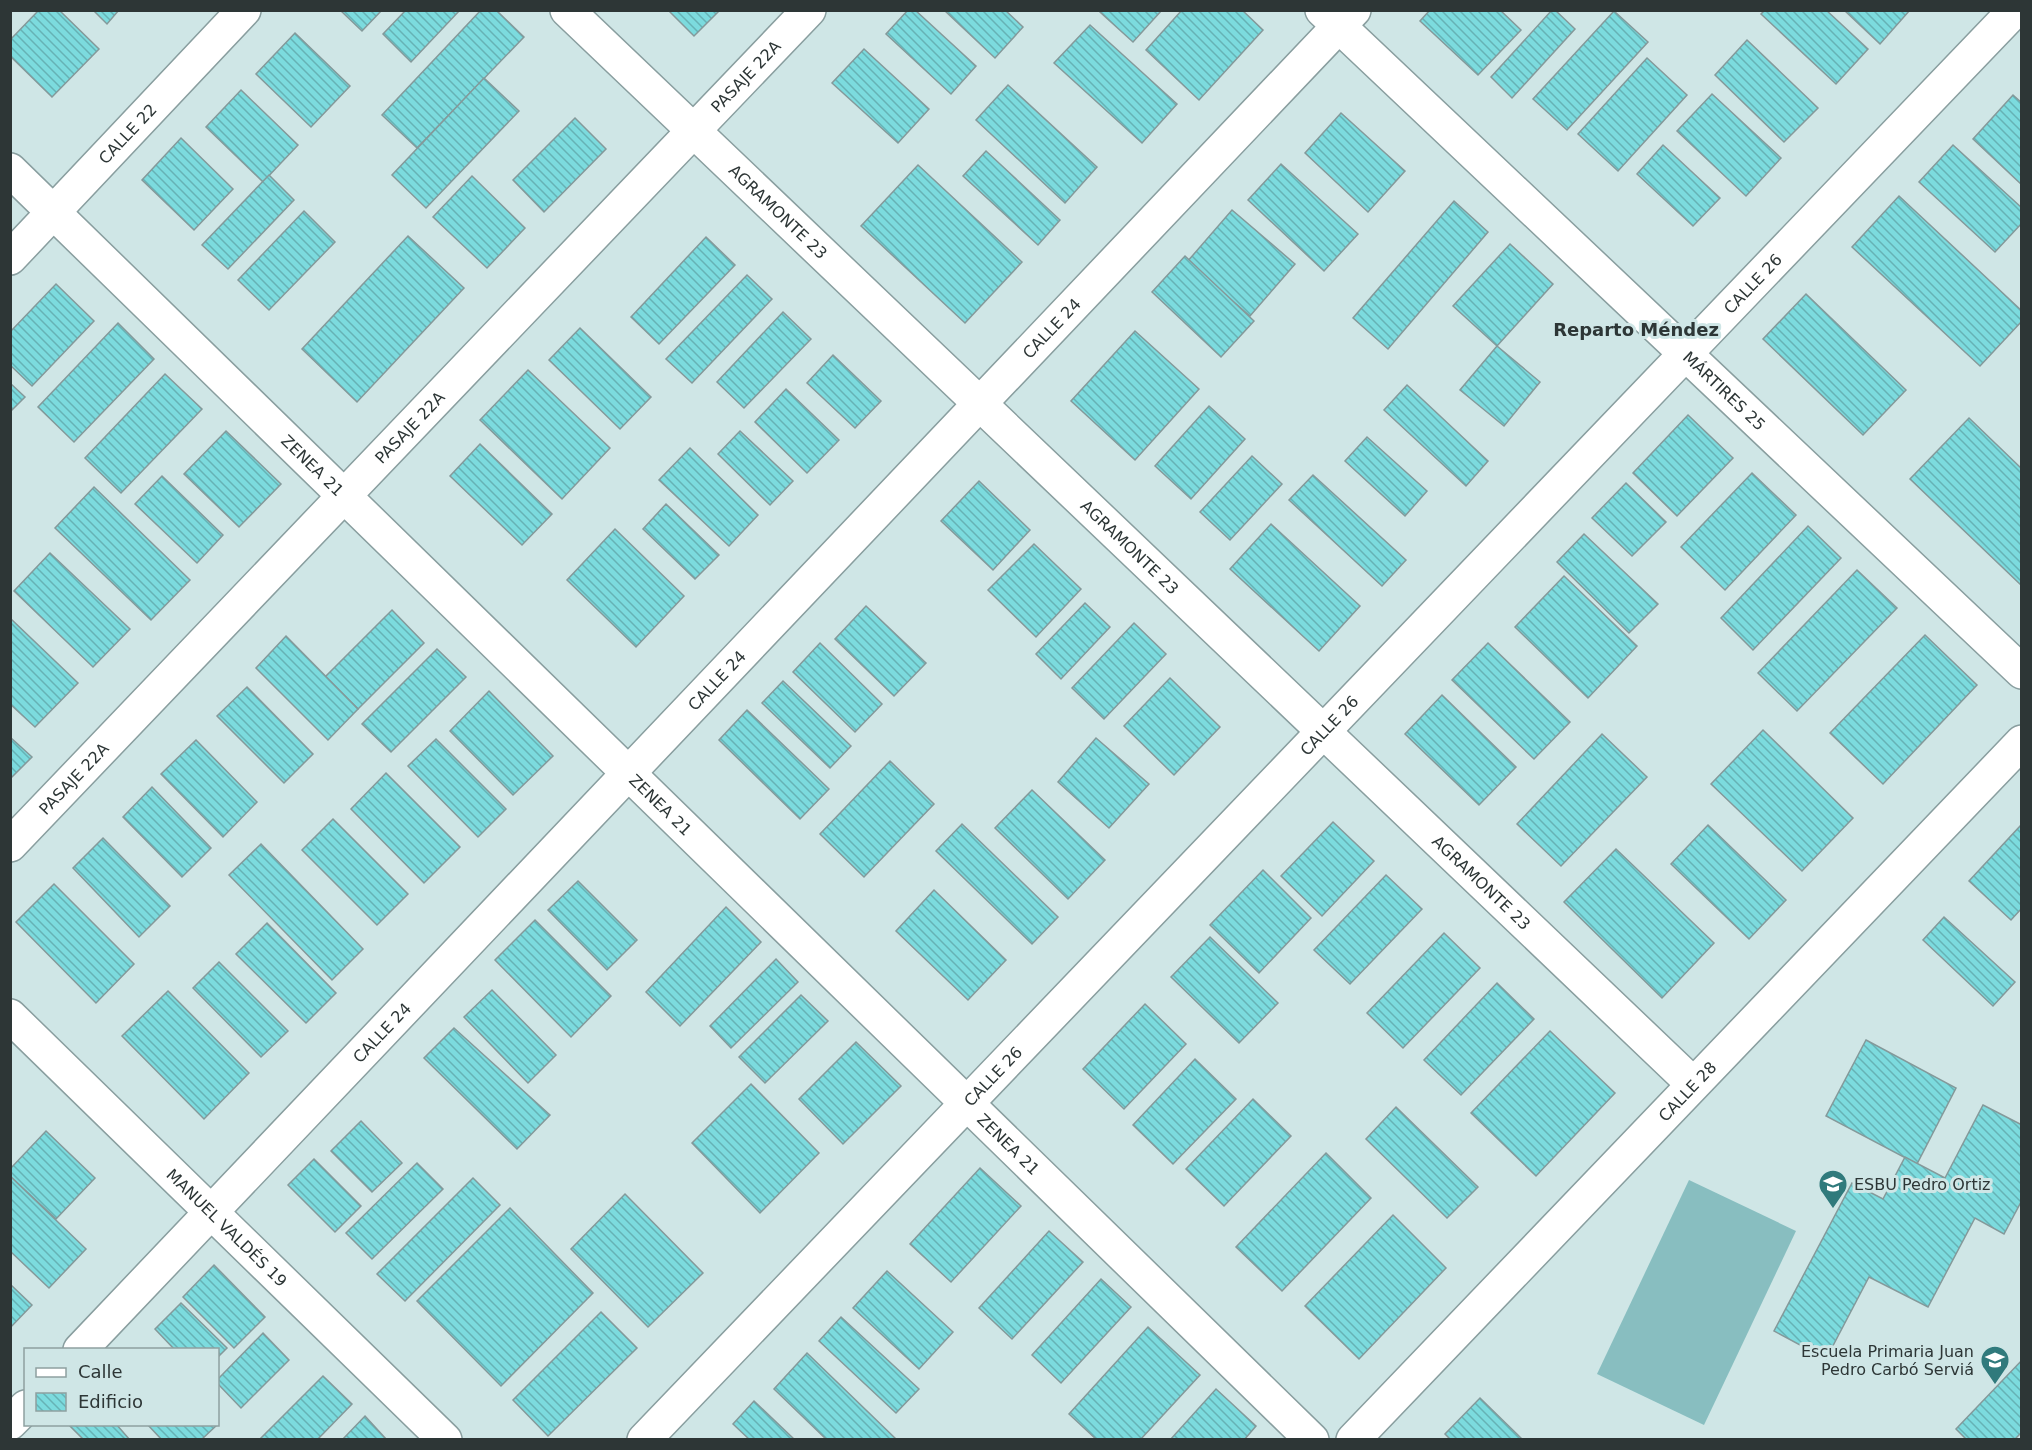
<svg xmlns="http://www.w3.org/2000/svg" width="2032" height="1450" viewBox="0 0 2032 1450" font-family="'DejaVu Sans',sans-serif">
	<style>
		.grass { fill: #88bec0 }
		.building { fill: url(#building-back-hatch); stroke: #84999a; stroke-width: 1.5 }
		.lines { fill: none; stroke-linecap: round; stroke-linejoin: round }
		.minor-casing { stroke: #899e9f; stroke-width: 36 }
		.minor { stroke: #fff; stroke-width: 33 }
		.labels { text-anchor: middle; stroke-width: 6; stroke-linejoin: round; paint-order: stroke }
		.street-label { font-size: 16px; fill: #2d3636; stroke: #cfe6e6 }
		.poi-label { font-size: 16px; fill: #2d3636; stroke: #cfe6e6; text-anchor: start }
		.neighbourhood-label { font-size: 18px; font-weight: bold; fill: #2d3636; stroke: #cfe6e6 }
	</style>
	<defs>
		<pattern id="building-back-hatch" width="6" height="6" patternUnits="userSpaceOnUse" patternTransform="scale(1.5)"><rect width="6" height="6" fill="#7cdbde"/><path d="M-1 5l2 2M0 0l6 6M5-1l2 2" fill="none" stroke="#66b2b5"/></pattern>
	</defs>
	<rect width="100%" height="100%" fill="#cfe6e6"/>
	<polygon class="grass" points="1689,1180 1796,1231 1704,1425 1597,1374"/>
	<g class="building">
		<polygon points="39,10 59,10 99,49 52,97 10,56 10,40"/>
		<polygon points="93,10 119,10 107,24"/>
		<polygon points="340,10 382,10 362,31"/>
		<polygon points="406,10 460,10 411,62 383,34"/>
		<polygon points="481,10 496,10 524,37 417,148 382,115"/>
		<polygon points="668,10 720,10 694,36"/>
		<polygon points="908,10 915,10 976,66 951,94 886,34"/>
		<polygon points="944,10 1005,10 1023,27 995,58"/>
		<polygon points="1101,10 1162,10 1133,42 1100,12"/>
		<polygon points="1182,10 1242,10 1263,30 1199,100 1146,50"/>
		<polygon points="1430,10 1500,10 1521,30 1478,75 1420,21"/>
		<polygon points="1552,10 1555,10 1575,29 1512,98 1491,77"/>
		<polygon points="1765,10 1826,10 1868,49 1836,84 1761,14"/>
		<polygon points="1844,10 1910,10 1880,44"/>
		<polygon points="1614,11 1648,42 1567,130 1533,99"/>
		<polygon points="1090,25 1177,104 1142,143 1054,63"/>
		<polygon points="295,33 350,86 311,127 256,74"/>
		<polygon points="1747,40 1818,108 1784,142 1715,75"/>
		<polygon points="864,49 929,109 898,143 832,83"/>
		<polygon points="1647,58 1687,95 1618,171 1578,134"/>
		<polygon points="484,78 519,111 426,208 392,175"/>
		<polygon points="1008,85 1097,167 1065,203 976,120"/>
		<polygon points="241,90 298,145 263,182 206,127"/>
		<polygon points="1712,94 1781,158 1746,196 1677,131"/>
		<polygon points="2013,95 2022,103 2022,185 1973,139"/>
		<polygon points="1341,113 1405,171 1368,212 1305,153"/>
		<polygon points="575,118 606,149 544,212 513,180"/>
		<polygon points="181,138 233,189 194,230 142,180"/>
		<polygon points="1663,145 1720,198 1693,226 1637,174"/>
		<polygon points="1953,145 2022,208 2022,223 1995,252 1919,182"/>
		<polygon points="986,151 1060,220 1038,245 963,176"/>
		<polygon points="1281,164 1358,234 1324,271 1248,200"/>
		<polygon points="918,165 1022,262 965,323 861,226"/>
		<polygon points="269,175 294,200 228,269 202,245"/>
		<polygon points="472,176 525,228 487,268 433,217"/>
		<polygon points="1899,196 2022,311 2022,321 1980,366 1852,247"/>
		<polygon points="1454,201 1488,232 1388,349 1353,318"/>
		<polygon points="1232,210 1295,264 1250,316 1187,262"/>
		<polygon points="304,211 335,242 269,310 238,280"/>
		<polygon points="408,236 464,288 357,402 302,349"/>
		<polygon points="706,237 735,265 659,344 631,317"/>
		<polygon points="1510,244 1553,284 1497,346 1453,306"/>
		<polygon points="1185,256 1254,321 1221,357 1152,292"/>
		<polygon points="747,275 772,299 692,383 666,359"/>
		<polygon points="56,284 94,321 32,386 10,365 10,332"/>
		<polygon points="1806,294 1906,390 1863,435 1763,339"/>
		<polygon points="783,312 811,339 744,408 717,382"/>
		<polygon points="118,323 154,359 74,442 38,407"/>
		<polygon points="580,328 651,397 620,429 549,360"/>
		<polygon points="1135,331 1199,389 1135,460 1071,401"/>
		<polygon points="1497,346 1540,382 1504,426 1460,390"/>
		<polygon points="833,355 881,401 855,428 807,383"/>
		<polygon points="528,370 610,448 562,499 480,420"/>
		<polygon points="165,374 202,409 121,493 85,458"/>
		<polygon points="10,383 25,397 10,412"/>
		<polygon points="1407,385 1488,461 1466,486 1384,410"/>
		<polygon points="786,389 839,440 807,473 755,422"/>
		<polygon points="1209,406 1245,439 1191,499 1155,466"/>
		<polygon points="1688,415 1733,458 1677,516 1633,473"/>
		<polygon points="1969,418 2022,469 2022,586 1910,479"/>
		<polygon points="226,431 281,484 239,527 184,474"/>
		<polygon points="740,431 793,481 770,505 718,454"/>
		<polygon points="1367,437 1427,491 1405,516 1345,461"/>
		<polygon points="480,444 552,514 522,545 450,476"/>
		<polygon points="690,448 758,515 729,546 659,480"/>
		<polygon points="1252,456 1282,484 1230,540 1200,512"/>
		<polygon points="1752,473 1796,515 1725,590 1681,547"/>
		<polygon points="1313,475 1406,560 1382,586 1289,500"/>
		<polygon points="162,476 223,535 197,563 135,504"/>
		<polygon points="979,481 1030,530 993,570 941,521"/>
		<polygon points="1626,483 1666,522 1632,556 1592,518"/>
		<polygon points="94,487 190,580 151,620 55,528"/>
		<polygon points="666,504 719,555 695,579 643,529"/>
		<polygon points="1271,524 1360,606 1319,651 1230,569"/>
		<polygon points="1808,526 1841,558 1753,650 1721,618"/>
		<polygon points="615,529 684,596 636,647 567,580"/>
		<polygon points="1584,534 1658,604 1629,633 1557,562"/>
		<polygon points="1034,544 1081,589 1036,637 988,590"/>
		<polygon points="50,553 130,629 93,667 14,591"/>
		<polygon points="1857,570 1897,608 1797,711 1758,673"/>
		<polygon points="1564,576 1637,646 1588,698 1515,627"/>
		<polygon points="1085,603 1110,627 1061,679 1036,654"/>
		<polygon points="866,606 926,663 894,696 835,639"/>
		<polygon points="392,610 424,643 358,709 325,677"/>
		<polygon points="10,618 78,683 35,727 10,704"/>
		<polygon points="1134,623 1166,654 1104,719 1072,688"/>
		<polygon points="1925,635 1977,685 1883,784 1830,733"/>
		<polygon points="286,636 358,709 328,740 256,668"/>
		<polygon points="820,643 882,704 855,732 793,672"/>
		<polygon points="1488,643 1570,722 1534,759 1452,680"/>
		<polygon points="437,649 466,677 391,752 362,724"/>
		<polygon points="1170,678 1220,727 1174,775 1124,726"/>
		<polygon points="783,681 851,746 830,768 762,703"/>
		<polygon points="247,687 313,754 284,783 217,716"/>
		<polygon points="489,691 553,756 513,795 450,731"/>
		<polygon points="1442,695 1516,767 1479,805 1405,734"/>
		<polygon points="747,710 829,789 800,819 719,740"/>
		<polygon points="1763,730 1853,818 1802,871 1711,784"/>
		<polygon points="1602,734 1647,777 1561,866 1517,824"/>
		<polygon points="10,737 32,757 10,779"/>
		<polygon points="1096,738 1149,784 1109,828 1058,782"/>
		<polygon points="436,739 506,809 478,837 408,766"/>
		<polygon points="196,740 257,802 223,837 161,774"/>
		<polygon points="890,761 934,804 864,877 820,834"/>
		<polygon points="386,773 460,847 424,883 351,809"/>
		<polygon points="152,787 211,848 182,877 123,817"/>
		<polygon points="1032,790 1105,860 1068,899 995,828"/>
		<polygon points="333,819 408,894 377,925 302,850"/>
		<polygon points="1333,822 1374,861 1322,916 1281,876"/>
		<polygon points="962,824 1058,917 1032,944 936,851"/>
		<polygon points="2022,824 2022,908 2011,920 1969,881"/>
		<polygon points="1708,825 1786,900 1749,939 1671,864"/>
		<polygon points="103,838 170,906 139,937 73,868"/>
		<polygon points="261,844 363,949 332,980 229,875"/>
		<polygon points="1616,849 1714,943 1662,998 1564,902"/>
		<polygon points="1263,870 1311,918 1259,973 1210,925"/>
		<polygon points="1386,875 1422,909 1350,984 1314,950"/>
		<polygon points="578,881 637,940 607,970 548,910"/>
		<polygon points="54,884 134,964 96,1003 16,922"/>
		<polygon points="934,890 1006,960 968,1000 896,931"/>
		<polygon points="726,907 761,942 680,1026 646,992"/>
		<polygon points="1944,917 2015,982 1993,1006 1923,940"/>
		<polygon points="535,920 611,996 571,1037 495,960"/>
		<polygon points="267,923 336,993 306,1023 236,954"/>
		<polygon points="1444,933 1480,968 1403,1048 1367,1013"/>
		<polygon points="1210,937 1278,1003 1239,1043 1171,977"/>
		<polygon points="776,959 798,982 731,1048 710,1026"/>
		<polygon points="219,962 288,1031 261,1057 193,988"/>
		<polygon points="1497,983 1534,1019 1461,1095 1424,1060"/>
		<polygon points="492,990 556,1055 528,1083 464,1017"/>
		<polygon points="168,991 249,1073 204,1119 122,1036"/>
		<polygon points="801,995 828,1021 765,1083 739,1057"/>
		<polygon points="1145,1004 1186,1044 1124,1109 1083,1069"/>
		<polygon points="454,1028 550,1115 517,1149 424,1058"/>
		<polygon points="1550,1031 1615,1093 1536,1176 1471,1113"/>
		<polygon points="1866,1040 1956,1088 1917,1164 1826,1116"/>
		<polygon points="856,1042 901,1086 843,1144 799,1099"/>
		<polygon points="1195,1059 1236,1099 1173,1164 1133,1125"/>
		<polygon points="751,1084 819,1153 760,1213 692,1143"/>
		<polygon points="1253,1099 1291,1136 1224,1206 1186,1169"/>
		<polygon points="1983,1105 2022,1125 2022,1200 2004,1234 1975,1218 1928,1307 1869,1277 1826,1359 1774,1331 1852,1183 1883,1199 1905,1157 1945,1178"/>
		<polygon points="1396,1107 1478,1187 1447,1218 1366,1139"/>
		<polygon points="361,1121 402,1163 372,1192 331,1151"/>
		<polygon points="46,1131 95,1178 56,1219 10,1176 10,1169"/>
		<polygon points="1326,1153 1371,1198 1282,1291 1236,1247"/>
		<polygon points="314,1159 361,1206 335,1232 288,1185"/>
		<polygon points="417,1163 443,1189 372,1259 346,1233"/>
		<polygon points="980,1168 1021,1206 951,1282 910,1244"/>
		<polygon points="10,1176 86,1249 49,1288 10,1251"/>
		<polygon points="473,1178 500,1205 405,1301 377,1274"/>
		<polygon points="625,1194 703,1273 648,1327 571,1249"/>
		<polygon points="510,1208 593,1293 501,1386 417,1301"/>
		<polygon points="1393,1215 1446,1268 1359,1359 1305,1306"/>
		<polygon points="1049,1231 1083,1262 1012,1339 979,1308"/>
		<polygon points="214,1265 265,1317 234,1348 183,1297"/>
		<polygon points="887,1271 953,1332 919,1369 853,1308"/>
		<polygon points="1101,1279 1131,1307 1061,1383 1032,1355"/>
		<polygon points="10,1284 32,1305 10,1328"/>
		<polygon points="181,1303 227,1348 218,1357 218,1350 175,1350 155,1329"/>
		<polygon points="601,1312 637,1348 548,1436 513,1400"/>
		<polygon points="841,1317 919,1389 896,1413 819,1341"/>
		<polygon points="1148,1327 1200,1375 1140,1440 1097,1440 1069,1414"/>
		<polygon points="263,1333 289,1360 241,1408 218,1384 218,1379"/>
		<polygon points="807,1353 897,1440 827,1440 774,1389"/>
		<polygon points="2022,1360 2022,1432 2014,1440 1967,1440 1956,1429"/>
		<polygon points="323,1376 352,1404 317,1440 259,1440"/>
		<polygon points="1216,1389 1256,1426 1244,1440 1170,1440"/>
		<polygon points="1480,1398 1523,1440 1451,1440 1445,1434"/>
		<polygon points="754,1401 795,1440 750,1440 733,1424"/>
		<polygon points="365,1416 387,1440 342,1440"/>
		<polygon points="71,1424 116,1424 130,1440 84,1440 70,1426"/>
		<polygon points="147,1424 217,1424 217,1425 201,1440 162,1440"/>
	</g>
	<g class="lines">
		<g class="minor-casing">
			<g id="minor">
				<path id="s1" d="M567,10L1693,1084"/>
				<path id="s2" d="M1322,10L2022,672"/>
				<path id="s3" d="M10,170L1312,1440"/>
				<path id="s4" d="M10,258L244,10"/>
				<path id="s5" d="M10,845L809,10"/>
				<path id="s6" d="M10,1016L445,1440"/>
				<path id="s7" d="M80,1350L1354,10"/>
				<polyline points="10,1423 26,1407"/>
				<path id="s8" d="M644,1440L2015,10"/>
				<path id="s9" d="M1353,1440L2022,742"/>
			</g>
		</g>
		<use href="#minor" class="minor"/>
	</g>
	<defs>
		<g id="school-pin" transform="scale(1.5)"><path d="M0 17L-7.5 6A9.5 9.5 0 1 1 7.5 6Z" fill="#307a7c" stroke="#cfe6e6"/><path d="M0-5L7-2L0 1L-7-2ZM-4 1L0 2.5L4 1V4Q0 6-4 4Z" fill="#fff"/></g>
	</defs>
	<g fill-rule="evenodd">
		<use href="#school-pin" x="1833" y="1184"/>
		<use href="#school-pin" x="1995" y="1360"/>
	</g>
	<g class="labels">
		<g class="street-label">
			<text dy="6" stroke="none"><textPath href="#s5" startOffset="1064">PASAJE 22A</textPath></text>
			<text dy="6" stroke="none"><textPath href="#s4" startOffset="171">CALLE 22</textPath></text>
			<text dy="6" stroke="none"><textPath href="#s1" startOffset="292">AGRAMONTE 23</textPath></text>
			<text dy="6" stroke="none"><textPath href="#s8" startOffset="1602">CALLE 26</textPath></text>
			<text dy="6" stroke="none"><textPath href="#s7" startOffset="1410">CALLE 24</textPath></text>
			<text dy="6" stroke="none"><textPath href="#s2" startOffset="554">MÁRTIRES 25</textPath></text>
			<text dy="6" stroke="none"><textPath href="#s5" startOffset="578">PASAJE 22A</textPath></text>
			<text dy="6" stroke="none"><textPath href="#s3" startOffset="423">ZENEA 21</textPath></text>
			<text dy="6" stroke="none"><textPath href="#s1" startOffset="778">AGRAMONTE 23</textPath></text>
			<text dy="6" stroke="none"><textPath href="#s7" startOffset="924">CALLE 24</textPath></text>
			<text dy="6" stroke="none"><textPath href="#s8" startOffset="990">CALLE 26</textPath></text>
			<text dy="6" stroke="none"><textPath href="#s5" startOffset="92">PASAJE 22A</textPath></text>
			<text dy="6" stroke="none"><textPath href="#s3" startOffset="909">ZENEA 21</textPath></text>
			<text dy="6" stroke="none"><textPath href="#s1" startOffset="1264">AGRAMONTE 23</textPath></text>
			<text dy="6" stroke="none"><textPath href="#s7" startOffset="438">CALLE 24</textPath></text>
			<text dy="6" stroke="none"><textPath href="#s8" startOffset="504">CALLE 26</textPath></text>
			<text dy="6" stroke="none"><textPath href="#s9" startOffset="483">CALLE 28</textPath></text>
			<text dy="6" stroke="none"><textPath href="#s3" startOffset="1395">ZENEA 21</textPath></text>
			<text dy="6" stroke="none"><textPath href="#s6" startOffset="303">MANUEL VALDÉS 19</textPath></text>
		</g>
		<g class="poi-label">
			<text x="1854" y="1190">ESBU Pedro Ortiz</text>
			<text x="1974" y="1357" text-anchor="end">Escuela Primaria Juan<tspan x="1974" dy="18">Pedro Carbó Serviá</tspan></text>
		</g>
		<g class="neighbourhood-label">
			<text x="1636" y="336">Reparto Méndez</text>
		</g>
	</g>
	<rect width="2032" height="1450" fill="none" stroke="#2d3636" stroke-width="24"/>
	<rect x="24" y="1348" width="195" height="78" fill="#cfe6e6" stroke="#8ea0a0" stroke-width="1.5"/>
	<rect x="36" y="1368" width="30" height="9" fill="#ffffff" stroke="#8ea0a0" stroke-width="1.5"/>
	<text x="78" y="1378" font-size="18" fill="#2d3636">Calle</text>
	<rect x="36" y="1393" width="30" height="18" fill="url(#building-back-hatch)" stroke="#8ea0a0" stroke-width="1.5"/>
	<text x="78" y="1408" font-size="18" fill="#2d3636">Edificio</text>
</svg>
